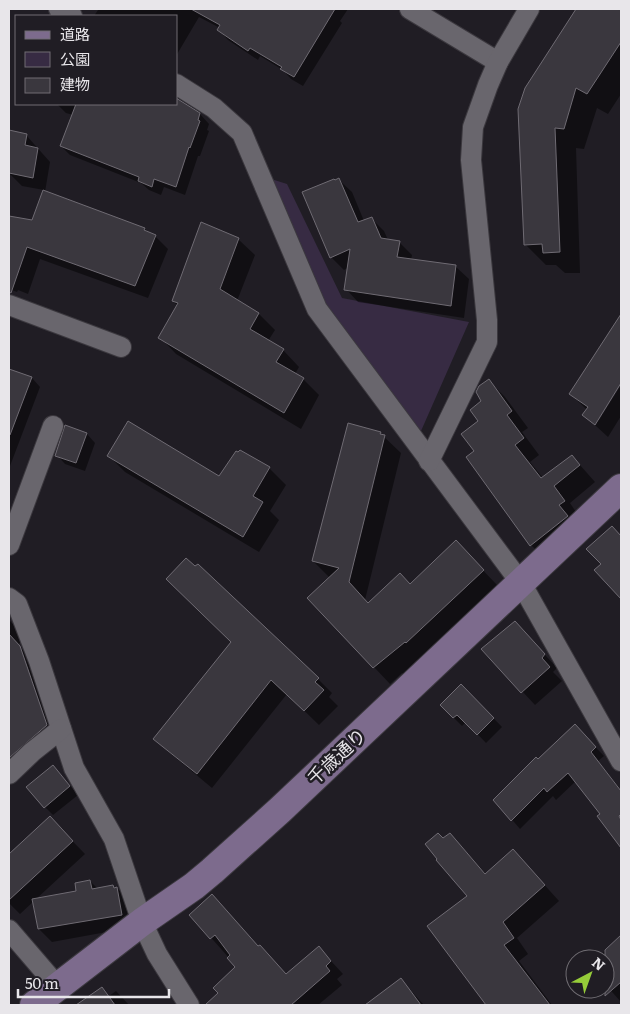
<svg xmlns="http://www.w3.org/2000/svg" width="630" height="1014" viewBox="0 0 630 1014" font-family="Literata,'Noto Sans JP',serif">
	<style>
		.green { fill: #372b43 }
		.shadow { fill: #0007 }
		.building { fill: #3a373e; stroke: #6f6b73 }
		.lines { fill: none; stroke-linecap: round; stroke-linejoin: round }
		.street-casing { stroke: #3b383e; stroke-width: 22 }
		.secondary-casing { stroke: #3b383e; stroke-width: 30 }
		.street { stroke: #69666d; stroke-width: 20 }
		.secondary { stroke: #7d6b8d; stroke-width: 28 }
		.labels { text-anchor: middle; stroke-width: 5; stroke-linejoin: round; paint-order: stroke }
		.street-label { font-size: 18px; fill: #e8e6ea; stroke: #201d24 }
	</style>
	<rect width="100%" height="100%" fill="#201d24"/>
	<polygon class="green" points="268,178 287,184 342,298 469,322 421,431 322,301"/>
	<g class="shadow">
		<polygon points="96,9 239,9 268,26 267,9 348,9 340,21 342,23 303,86 291,79 283,70 260,56 258,60 228,40 219,30 220,28 199,17 176,56 176,16 94,16 98,10"/>
		<polygon points="578,9 621,9 621,94 608,114 597,108 584,149 576,148 580,273 565,273 556,265 546,265 525,244 526,88"/>
		<polygon points="176,100 200,114 209,124 207,130 209,131 200,156 198,156 185,195 164,187 161,195 149,190 141,183 70,155 61,146 73,115 66,113 57,104 176,104"/>
		<polygon points="9,132 26,135 50,162 45,192 145,229 149,233 155,236 168,249 148,298 40,259 28,294 18,290 17,292 9,289 9,217 33,222 44,190 22,186 11,175 9,174"/>
		<polygon points="339,180 352,192 364,221 371,218 384,231 388,240 399,242 412,255 411,260 456,267 469,279 464,318 358,302 346,289 349,267 344,270 331,257 335,181"/>
		<polygon points="238,239 255,255 237,301 259,314 275,330 268,341 283,350 299,367 295,374 303,379 319,395 301,429 176,354 160,337 178,306 173,301"/>
		<polygon points="621,317 621,381 598,418 599,420 621,385 621,416 608,437 584,415 587,410 571,394"/>
		<polygon points="9,370 32,378 40,387 10,466 9,473"/>
		<polygon points="489,381 505,397 528,428 522,432 539,455 530,462 543,478 572,456 595,482 570,503 580,518 548,562 531,545 468,457 476,452 483,401"/>
		<polygon points="65,427 87,434 95,443 85,471 65,464 57,455"/>
		<polygon points="380,433 401,453 365,600 369,604 472,559 499,587 403,674 402,673 390,684 309,598 330,578 313,561"/>
		<polygon points="240,451 269,468 286,485 270,511 279,520 259,552 125,472 109,456 219,478"/>
		<polygon points="612,527 621,537 621,597 596,570 602,564"/>
		<polygon points="195,568 318,679 332,693 329,697 338,706 319,725 287,694 212,788 170,753 155,739 232,642"/>
		<polygon points="9,620 20,631 23,639 18,645 30,657 56,735 9,778"/>
		<polygon points="515,622 557,668 553,672 562,681 535,705 483,649"/>
		<polygon points="461,685 502,727 486,743 466,722 462,726 441,705"/>
		<polygon points="575,726 604,756 598,761 621,790 621,845 599,816 601,814 576,781 556,800 553,796 520,829 495,800"/>
		<polygon points="61,775 78,795 53,815 45,807"/>
		<polygon points="50,818 85,854 35,900 78,892 90,881 98,889 113,887 117,888 130,901 134,927 52,942 39,929 34,901 20,914 9,903 9,856"/>
		<polygon points="450,834 486,874 513,850 559,901 517,938 528,954 519,961 552,1005 488,1005 429,926 468,896 443,840"/>
		<polygon points="191,915 259,947 287,975 319,948 343,974 337,979 342,985 318,1005 215,1005 211,1001 219,993 237,967"/>
		<polygon points="621,937 621,1002 605,984 605,959 596,959"/>
		<polygon points="401,980 424,1005 367,1005"/>
		<polygon points="102,989 109,996 116,991 129,1005 78,1005"/>
	</g>
	<g class="building">
		<polygon points="191,9 335,9 294,77 280,69 282,67 250,48 248,51 217,30 220,25"/>
		<polygon points="576,9 621,9 621,42 587,94 576,88 564,129 555,128 560,252 543,253 542,244 524,245 518,109 525,88"/>
		<polygon points="176,98 200,113 198,120 200,121 190,148 189,147 176,187 154,179 152,187 138,181 139,177 60,146 76,104 176,104"/>
		<polygon points="9,130 27,134 25,145 38,148 33,178 9,173"/>
		<polygon points="339,178 358,222 372,217 381,238 400,241 397,257 456,265 451,306 344,290 350,249 330,258 302,192 334,179 335,180"/>
		<polygon points="43,190 145,228 144,230 156,235 135,286 27,247 11,293 9,292 9,216 32,220"/>
		<polygon points="201,222 239,238 220,289 259,313 250,329 284,349 276,362 304,378 284,413 158,338 178,303 172,301"/>
		<polygon points="621,314 621,383 595,425 582,415 588,407 569,394"/>
		<polygon points="9,369 32,377 10,435 9,435"/>
		<polygon points="489,379 512,411 507,415 524,438 515,445 541,478 572,455 580,465 554,486 565,501 559,505 568,516 530,546 466,457 474,451 461,434 478,421 470,410 481,401 476,392 479,386"/>
		<polygon points="128,421 219,476 236,451 238,452 240,450 270,467 253,496 263,502 243,537 107,456"/>
		<polygon points="348,423 381,432 380,434 385,435 349,582 368,603 400,573 410,584 456,540 484,570 406,643 405,642 373,668 307,598 339,568 312,561"/>
		<polygon points="65,425 87,433 76,463 55,456"/>
		<polygon points="612,526 621,536 621,599 594,570 601,564 586,549"/>
		<polygon points="186,558 195,566 198,564 300,660 319,678 315,682 324,690 304,711 271,680 197,774 153,739 231,642 166,579"/>
		<polygon points="515,621 545,654 542,658 550,667 521,693 481,649"/>
		<polygon points="9,634 20,646 47,725 9,758"/>
		<polygon points="461,684 494,718 477,735 457,715 453,718 440,705"/>
		<polygon points="575,724 596,747 591,752 621,791 621,814 619,816 621,820 621,848 597,816 600,814 568,773 547,792 544,788 511,821 493,800 536,757 538,759"/>
		<polygon points="53,765 70,786 44,808 26,787"/>
		<polygon points="50,816 73,841 9,900 9,854"/>
		<polygon points="438,833 443,838 450,833 485,874 513,849 545,885 503,922 514,938 504,945 550,1005 486,1005 427,926 467,896 436,860 437,859 425,844"/>
		<polygon points="90,880 92,889 113,885 114,888 117,887 122,915 38,929 32,899 76,891 75,883"/>
		<polygon points="212,894 258,946 260,945 286,974 319,946 331,961 326,966 330,971 291,1005 205,1005 218,993 213,988 235,967 227,958 230,955 215,935 210,939 189,915"/>
		<polygon points="621,935 621,982 605,996 605,950"/>
		<polygon points="401,978 421,1005 365,1005"/>
		<polygon points="102,987 115,1005 76,1005"/>
	</g>
	<g class="lines">
		<g class="street-casing">
			<g id="street">
				<polyline points="59,9 72,16"/>
				<polyline points="410,9 498,62"/>
				<polyline points="176,84 214,108 242,133 317,309 521,583 621,761"/>
				<polyline points="9,305 121,347"/>
				<polyline points="429,461 487,342 487,320 471,160 473,127 488,85 498,62 529,9"/>
				<polyline points="9,545 53,426"/>
				<polyline points="9,598 17,604 39,661 74,768 114,839 142,922 157,954 189,1005"/>
				<polyline points="9,774 32,752 61,729"/>
				<polyline points="9,930 58,987"/>
			</g>
		</g>
		<g class="secondary-casing">
			<polyline id="secondary" points="34,1005 142,922 194,886 212,871 280,810 621,488"/>
		</g>
		<use href="#street" class="street"/>
		<use href="#secondary" class="secondary"/>
	</g>
	<g class="labels">
		<g class="street-label">
			<text transform="translate(337 757) rotate(-43)" y="6">千歳通り</text>
		</g>
	</g>
	<rect width="630" height="1014" fill="none" stroke="#e8e6ea" stroke-width="20"/>
	<rect x="15" y="15" width="162" height="90" fill="#201d24" stroke="#706d73"/>
	<rect x="25" y="31" width="25" height="8" fill="#7d6b8d" stroke="#706d73"/>
	<text x="60" y="40" font-size="15" fill="#e8e6ea">道路</text>
	<rect x="25" y="52" width="25" height="15" fill="#372b43" stroke="#706d73"/>
	<text x="60" y="65" font-size="15" fill="#e8e6ea">公園</text>
	<rect x="25" y="78" width="25" height="15" fill="#3a373e" stroke="#706d73"/>
	<text x="60" y="90" font-size="15" fill="#e8e6ea">建物</text>
	<g transform="translate(590 974) rotate(41)"><circle r="24" fill="#201d24" stroke="#706d73"/>
	<path d="M0-4L9 19L0 12L-9 19Z" fill="#96cc3a"/>
	<text y="-8" font-size="14" font-weight="bold" text-anchor="middle" fill="#e8e6ea">N</text>
	</g>
	<path d="M18 989v8h151v-8" fill="none" stroke="#e8e6ea" stroke-width="2.5"/>
	<text x="25" y="989" font-size="15" fill="#e8e6ea" stroke="#201d24" stroke-width="4" paint-order="stroke">50 m</text>
</svg>
